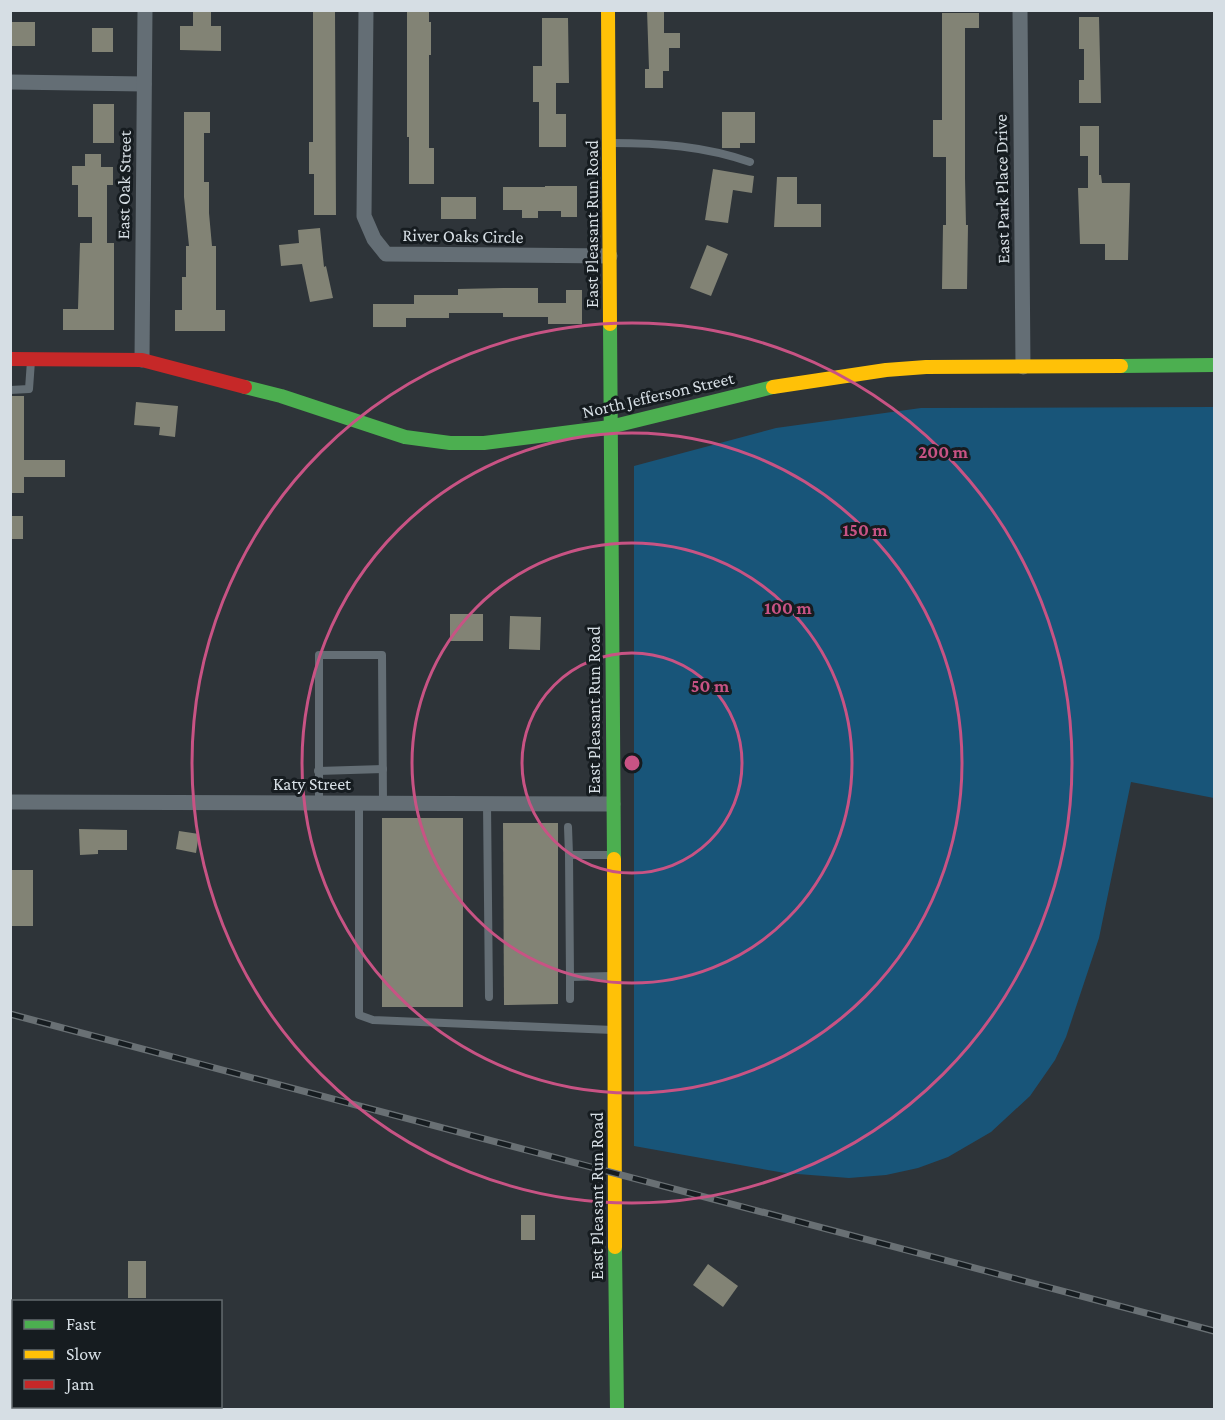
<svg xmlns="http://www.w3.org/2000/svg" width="1225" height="1420" viewBox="0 0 1225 1420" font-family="'Crimson Pro',serif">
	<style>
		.green { fill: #185579 }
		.building { fill: #828375 }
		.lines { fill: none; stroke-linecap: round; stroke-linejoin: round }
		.lane { stroke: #646e75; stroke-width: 8 }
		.street { stroke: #646e75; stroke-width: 15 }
		.fast { stroke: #4caf50; stroke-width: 14 }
		.slow { stroke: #ffc107; stroke-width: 14 }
		.jam { stroke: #c62828; stroke-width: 14 }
		.rail-casing { stroke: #697074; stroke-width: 7 }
		.rail { stroke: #161c20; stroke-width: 4.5; stroke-dasharray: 14; stroke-linecap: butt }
		.ring { fill: none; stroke: #c85384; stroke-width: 3 }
		.labels { text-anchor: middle; stroke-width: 6; stroke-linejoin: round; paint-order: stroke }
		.street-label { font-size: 18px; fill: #d6dee4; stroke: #161c20 }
		.centre { fill: #c85384; stroke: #161c20; stroke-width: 3 }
		.ring-label { font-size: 18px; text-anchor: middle; font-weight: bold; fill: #c85384; stroke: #161c20; stroke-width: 6; stroke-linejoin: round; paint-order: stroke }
	</style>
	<rect width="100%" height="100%" fill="#2e3439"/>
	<polygon class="green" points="1214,407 1214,798 1131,782 1099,938 1066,1037 1055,1060 1030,1096 991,1132 948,1157 918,1168 886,1175 849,1178 785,1173 634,1146 634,466 776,428 921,408"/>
	<g class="building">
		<polygon points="313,10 335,10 336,215 314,215 314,174 309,174 309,142 313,142"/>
		<polygon points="407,10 429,10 429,22 431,22 431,55 429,55 429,148 434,148 434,184 409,184 409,137 407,137"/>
		<polygon points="647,10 664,10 664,33 680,33 680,48 669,48 669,71 663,71 663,88 645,88 645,69 649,69"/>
		<polygon points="193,12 211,12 211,26 221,26 221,51 180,50 180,26 193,26"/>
		<polygon points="942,13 979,13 979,28 965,28 965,178 966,225 968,225 967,289 942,289 943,225 946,225 946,157 933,157 933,120 942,120"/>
		<polygon points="1079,17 1099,17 1101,103 1079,103 1079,80 1084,80 1084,49 1079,49"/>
		<polygon points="542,18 568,18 569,83 556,83 556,114 566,114 566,147 539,147 539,102 533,102 533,66 542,66"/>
		<rect x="10" y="22" width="25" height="24"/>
		<rect x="92" y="28" width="21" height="24"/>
		<rect x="93" y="104" width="21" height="39"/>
		<polygon points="184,112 210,112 210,133 204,133 204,182 209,182 209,213 212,246 216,246 216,310 225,310 225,331 175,331 175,310 182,310 182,277 186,277 186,246 189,246 184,197"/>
		<polygon points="722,112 755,112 755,143 740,143 740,148 722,148"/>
		<polygon points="1080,126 1099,126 1099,175 1101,175 1102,183 1130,183 1128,260 1105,260 1105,244 1080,244 1078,188 1088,188 1088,156 1080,156"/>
		<polygon points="85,154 101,154 101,167 113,167 113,185 107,185 107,243 114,243 114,330 63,330 63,309 78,309 80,243 92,243 92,217 78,217 78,185 72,185 72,166 85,166"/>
		<polygon points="713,169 754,176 752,193 733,190 728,223 705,220"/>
		<polygon points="777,177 797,177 797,204 821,204 821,227 774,227"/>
		<polygon points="545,186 577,186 577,217 561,217 561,211 538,211 538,218 522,218 522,210 503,210 503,187 545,187"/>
		<rect x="441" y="197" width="35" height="22"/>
		<polygon points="320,228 324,267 326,266 333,298 310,302 302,264 281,266 279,245 299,243 298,230"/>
		<polygon points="707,245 728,254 711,296 690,288"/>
		<polygon points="503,288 538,288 538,303 566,303 566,290 582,290 582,324 548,324 548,317 503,317 503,313 449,313 449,318 406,318 406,327 373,327 373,304 414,304 414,295 458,295 458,289"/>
		<polygon points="10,396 24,396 24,460 65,460 65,477 24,477 24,493 10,493"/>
		<polygon points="136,402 178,406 175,437 159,435 160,427 134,425"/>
		<rect x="10" y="516" width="13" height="23"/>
		<rect x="450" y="614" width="33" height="27"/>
		<polygon points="510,616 541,617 540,650 509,649"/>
		<rect x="382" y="818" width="81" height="189"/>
		<polygon points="503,823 558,823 558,1004 504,1005"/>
		<polygon points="79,829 127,830 127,850 98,850 98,854 80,855"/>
		<polygon points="179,831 199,834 196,853 176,849"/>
		<rect x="10" y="870" width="23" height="56"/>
		<rect x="521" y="1215" width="14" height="25"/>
		<rect x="128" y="1261" width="18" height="37"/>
		<polygon points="708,1264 738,1286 723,1307 693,1285"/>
	</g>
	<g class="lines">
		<g class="lane">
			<path d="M611,143C659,143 704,146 750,162"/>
			<polyline points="10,390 29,389 31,361"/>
			<polyline points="318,771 383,769"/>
			<polyline points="319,803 319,655 382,655 383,803"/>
			<polyline points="359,803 359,1015 373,1020 613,1030"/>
			<polyline points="487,804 489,997"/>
			<polyline points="568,827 569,855"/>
			<polyline points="612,855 569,855 570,977 612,976"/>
			<polyline points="570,977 570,999"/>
		</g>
		<g class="street">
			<polyline points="366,10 364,216 374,239 386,254 610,256"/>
			<polyline points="1020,10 1023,367"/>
			<polyline points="10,82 144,84"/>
			<polyline points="142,360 145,10"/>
			<polyline points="10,802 613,804"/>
		</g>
		<g class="fast">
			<polyline points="610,324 614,859"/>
			<polyline points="1121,366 1214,365"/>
			<polyline points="245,387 281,396 405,437 450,443 484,443 610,427 773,387"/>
			<polyline points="615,1247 617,1410"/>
		</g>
		<g class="slow">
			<polyline points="608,10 610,324"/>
			<polyline points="773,387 886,370 926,367 1121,366"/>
			<polyline points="614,859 615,1247"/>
		</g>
		<polyline class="jam" points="10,359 142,360 245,387"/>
		<g class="rail-casing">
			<polyline id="rail" points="10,1014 1214,1331"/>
		</g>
		<use href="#rail" class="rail"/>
	</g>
	<g class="ring">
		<circle cx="632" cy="763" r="110"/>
		<circle cx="632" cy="763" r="220"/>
		<circle cx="632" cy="763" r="330"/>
		<circle cx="632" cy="763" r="440"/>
	</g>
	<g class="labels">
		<g class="street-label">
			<text transform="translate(124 185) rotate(-89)" y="6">East Oak Street</text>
			<text transform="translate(1002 189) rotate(-91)" y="6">East Park Place Drive</text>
			<text transform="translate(592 224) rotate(-90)" y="6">East Pleasant Run Road</text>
			<text transform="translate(463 236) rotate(1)" y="6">River Oaks Circle</text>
			<text transform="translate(658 395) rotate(-13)" y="6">North Jefferson Street</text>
			<text transform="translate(594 710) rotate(-90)" y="6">East Pleasant Run Road</text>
			<text x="312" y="790">Katy Street</text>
			<text transform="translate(597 1196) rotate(-90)" y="6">East Pleasant Run Road</text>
		</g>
	</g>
	<circle cx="632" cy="763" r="9" class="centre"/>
	<g class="ring-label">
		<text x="943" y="458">200 m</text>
		<text x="865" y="536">150 m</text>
		<text x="788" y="614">100 m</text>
		<text x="710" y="692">50 m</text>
	</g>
	<rect width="1225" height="1420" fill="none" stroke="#d6dee4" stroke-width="24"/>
	<rect x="12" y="1300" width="210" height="108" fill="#161c20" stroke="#636a6e" stroke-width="1.5"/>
	<rect x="24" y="1320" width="30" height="9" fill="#4caf50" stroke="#636a6e" stroke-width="1.5"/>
	<text x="66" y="1330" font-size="18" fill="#d6dee4">Fast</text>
	<rect x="24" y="1350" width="30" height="9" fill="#ffc107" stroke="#636a6e" stroke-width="1.5"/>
	<text x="66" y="1360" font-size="18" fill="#d6dee4">Slow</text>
	<rect x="24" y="1380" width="30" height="9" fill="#c62828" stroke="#636a6e" stroke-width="1.5"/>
	<text x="66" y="1390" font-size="18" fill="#d6dee4">Jam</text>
</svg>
